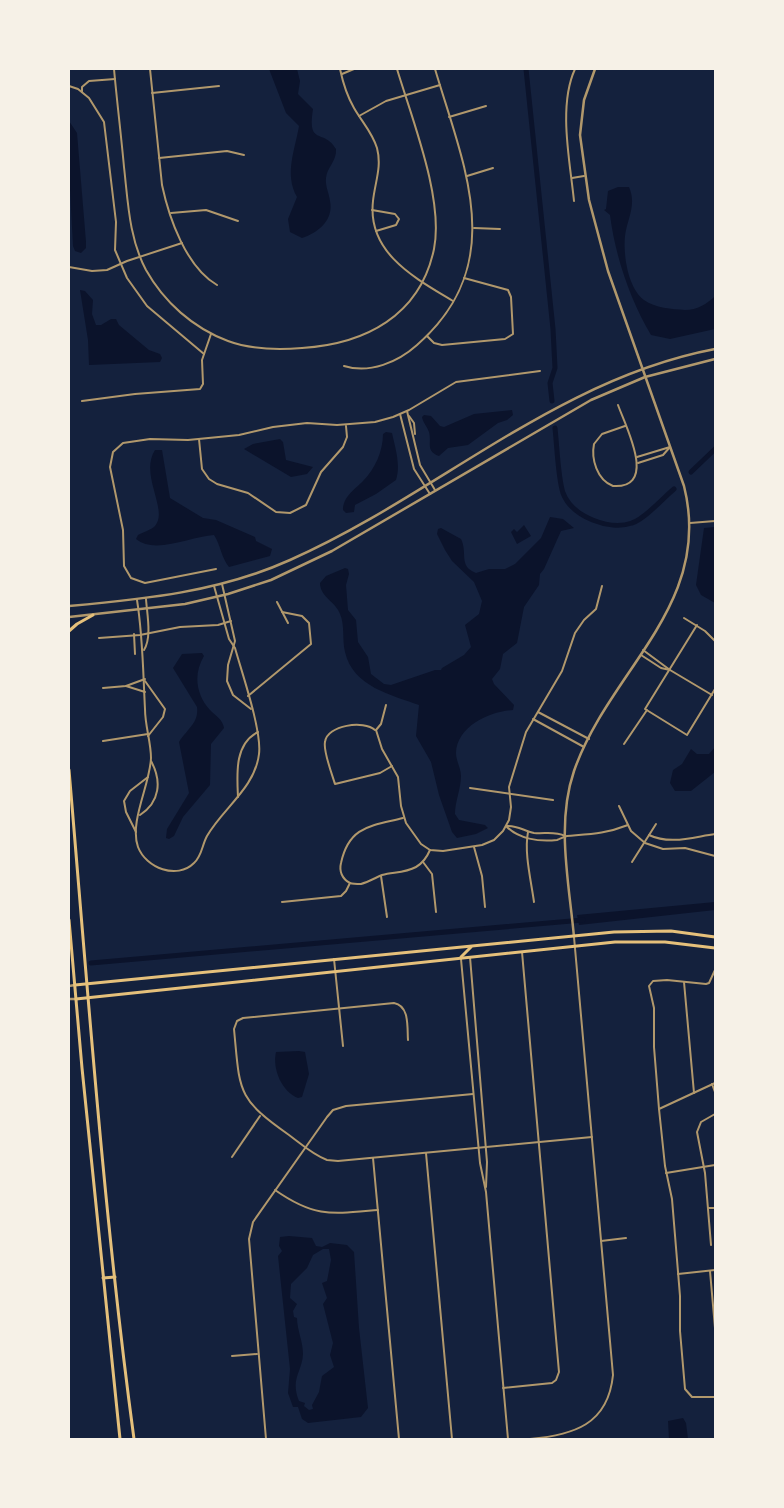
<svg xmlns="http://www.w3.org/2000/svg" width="784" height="1508" viewBox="0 0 784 1508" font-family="Montserrat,sans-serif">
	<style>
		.water { fill: #0b132b; fill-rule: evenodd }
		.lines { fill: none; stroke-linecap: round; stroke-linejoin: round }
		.canal { stroke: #0b132b; stroke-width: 5 }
		.minor { stroke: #b1986c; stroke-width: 2 }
		.tertiary { stroke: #b1986c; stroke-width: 2.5 }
		.secondary { stroke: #e5c07b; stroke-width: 3 }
		.primary { stroke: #e5c07b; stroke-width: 3 }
	</style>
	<rect width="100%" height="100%" fill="#14213d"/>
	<g class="water">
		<path d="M269,69H297L300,81L298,94L313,109C307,147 324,128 336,149C337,161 327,167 326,178C325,186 329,193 330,201C334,220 318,233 302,238L290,232L288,219L297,197C284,174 295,150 299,126L286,113Z"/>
		<polygon points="69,121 77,133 86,242 86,248 81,253 75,251 73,246 69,171"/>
		<path d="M618,187H629C637,205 627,219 625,236C623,255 628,288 644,300C655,308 672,309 685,310C697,310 707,304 715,296V329L670,339L651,335C630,300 615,255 610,215L604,210L606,209L608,191Z"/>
		<polygon points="80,290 85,291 93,300 92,314 96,325 101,325 111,319 116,319 119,325 149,350 160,354 162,358 160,362 89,365 88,340"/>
		<path d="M512,410L513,415L507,420L498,423L468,445L448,448L439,456C425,451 432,443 429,432C427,426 423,423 422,417L424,415L431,416L440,426L444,427L474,414Z"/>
		<path d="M386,432L392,433C395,447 401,465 396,480L376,494L355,505L354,512L346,513L343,510C343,497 354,490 363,481C375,469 383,451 383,434Z"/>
		<polygon points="280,439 283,442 286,460 313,467 307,474 291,477 244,449 253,444"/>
		<path d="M155,450H162L170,498L203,518L216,520L255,537L256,541L272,549L270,556L229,567C221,557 221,546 214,535C192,536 155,555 136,539L138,535C143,532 151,530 155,526C169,510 139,475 155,450Z"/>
		<path d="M550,517L563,519L574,528L561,531L544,569L540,574L539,585L524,607L517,643L503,654L500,669L492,679L494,684L514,705L513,710C490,711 457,726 456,753C456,761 461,768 461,776C461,789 455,801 455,814L459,820L485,825L488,828L476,834L457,838L452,832L439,795L431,762L416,736L419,705C392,695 353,687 345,652C342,640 345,625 340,614C336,602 320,597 320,583L326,576L345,568L348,569L349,574L346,585L348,610L356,620L358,642L368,657L371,674L384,684L391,685L435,670H441L442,668L464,655L471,647L465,625L479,614L482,601L474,582L452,561L445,550L437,534L438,529L441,528L461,539C468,553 458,566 476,573L489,569H505L515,564L541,538Z"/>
		<polygon points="524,525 531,536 517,544 511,532 514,529 517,532"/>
		<polygon points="715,527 715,603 701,595 696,585 704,528"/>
		<path d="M202,653L204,656C193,674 196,695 210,710C216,716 223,720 224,728L211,744L210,785L183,817L174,836L169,839L166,838L167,829L189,793L179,742C187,729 199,723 197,707L173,668L182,654Z"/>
		<polygon points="715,747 715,772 691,791 675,791 670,783 673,770 682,764 691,749 697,754 709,754"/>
		<polygon points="715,902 715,910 579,925 577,915"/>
		<path d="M299,1051L305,1052L309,1074L302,1097L298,1098C282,1092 272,1069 276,1052Z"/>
		<path d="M289,1236L312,1238L316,1246L322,1247L330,1243L347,1245L354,1252L359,1328L368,1408L361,1417L308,1423L302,1419L298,1407H293L288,1393L290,1369L278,1256L282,1251L279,1246L280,1237ZM323,1249H329L331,1260L327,1281L322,1283L327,1298L323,1304L333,1343L330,1355L334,1367L322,1376L319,1392L312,1405L313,1409L309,1410L304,1406L305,1403L299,1401C290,1378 302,1373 303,1354C303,1341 297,1330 297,1318L294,1317L293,1311L297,1304L290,1298L291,1284L307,1268L313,1255Z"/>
		<polygon points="683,1418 686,1423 688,1439 669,1439 668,1421"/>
	</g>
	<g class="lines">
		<g class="canal">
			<polyline points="526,69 553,329 555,368 550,383 552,401"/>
			<path d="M555,428C557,446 558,478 563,493C572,517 610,531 632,523C645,519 663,498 674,489"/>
			<polyline points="691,472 715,449"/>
			<polyline points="91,963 583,920"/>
		</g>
		<g class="minor">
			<path d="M114,69C117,102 121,134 124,167C128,202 129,238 146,270C164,302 193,328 228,341C252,350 277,350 302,348C365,344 420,316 434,249C444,199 412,119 397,69"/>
			<path d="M150,69L162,185C169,218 186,267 217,285"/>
			<path d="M340,69C343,83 347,96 354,108C362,122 372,132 377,148C382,167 375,182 373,201C367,253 415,278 453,301"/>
			<polyline points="342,74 354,69"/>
			<polyline points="69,86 78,89 89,98 104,122 116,222 115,250 127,278 147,306 204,354"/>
			<polyline points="82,92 82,87 89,81 115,79"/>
			<polyline points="152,93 219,86"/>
			<polyline points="359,116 386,101 440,85"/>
			<polyline points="449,117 486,106"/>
			<polyline points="159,158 227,151 244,155"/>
			<polyline points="467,176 493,168"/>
			<polyline points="572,178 584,176"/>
			<path d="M574,201C570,161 558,106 575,69"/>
			<polyline points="372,210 395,214 399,219 396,225 376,231"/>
			<polyline points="171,213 206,210 238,221"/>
			<polyline points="474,228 500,229"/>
			<polyline points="69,267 92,271 107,270 127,261 182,243"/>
			<polyline points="427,336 434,343 442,345 505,339 513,334 511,297 508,290 464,278"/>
			<path d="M344,366C370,374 398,362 417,345C510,264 464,167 435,69"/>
			<polyline points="82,401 135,394 200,389 203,384 202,360 211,334"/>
			<path d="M618,405C625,425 659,489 613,486C597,480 591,459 594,444L602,434L625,426"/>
			<polyline points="407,411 420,465 435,490"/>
			<polyline points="400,414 414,469 430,494"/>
			<polyline points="409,416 414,423 415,434"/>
			<polyline points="199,439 202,469 209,479 217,484 248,493 276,512 290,513 306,505 321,472 343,447 347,437 346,426"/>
			<polyline points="637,457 670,447"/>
			<polyline points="638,463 663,455 670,447"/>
			<polyline points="690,523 715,521"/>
			<polyline points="216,569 145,583 131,578 124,566 123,530 110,467 113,452 123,443 150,439 188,440 239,435 273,427 307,423 337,425 375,422 393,417 409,410 456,382 540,371"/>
			<polyline points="222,584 235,641 228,665 227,681 233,695 251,709"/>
			<path d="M137,600C143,637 143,672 145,709C145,726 151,742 151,758C150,785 129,822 138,847C146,868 177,880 194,863C202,856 202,845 207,836C223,808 255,788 259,754C262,731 242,673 235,648L229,639L214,586"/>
			<polyline points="277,602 288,623"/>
			<polyline points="684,618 705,631 715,641"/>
			<polyline points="697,625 645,709 687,735 715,689"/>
			<polyline points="134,634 135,654"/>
			<polyline points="99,638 140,635 180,627 218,625 231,621"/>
			<path d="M144,650C152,637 147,614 146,599"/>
			<polyline points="643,650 670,670 712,695"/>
			<polyline points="641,655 661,668 670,670"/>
			<polyline points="145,681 165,709 163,717 148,736"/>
			<polyline points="126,686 145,692"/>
			<polyline points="103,688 126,686 145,679"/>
			<polyline points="248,696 311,644 309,623 302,616 282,612"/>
			<polyline points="538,712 589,739"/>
			<polyline points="533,719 584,747"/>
			<path d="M375,730C364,720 327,725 325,742C323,751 332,774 335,784L380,773L392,766"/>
			<polyline points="376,730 382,749 398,777 401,806 406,823 421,844 430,850 443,851 482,845 494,840 503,831 509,820 511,807 509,787 526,732 562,671 575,633 584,620 596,609 602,586"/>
			<polyline points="376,730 381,724 386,705"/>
			<polyline points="103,741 148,734"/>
			<polyline points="624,744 647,710"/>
			<polyline points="470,788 553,800"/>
			<path d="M238,797C237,775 234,744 258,732"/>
			<polyline points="619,806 631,831 645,843 663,849 685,848 715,856"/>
			<path d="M140,815C160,802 162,781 151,761"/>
			<path d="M403,818C371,826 349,826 341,863C339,871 342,879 350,883C353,884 357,884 361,884C368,882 375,878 382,875C394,872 405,873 416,867C423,863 427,857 430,850"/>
			<path d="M506,826C518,839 539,842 557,840C560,839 563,837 567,836C591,834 605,834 628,825"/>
			<path d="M507,826C517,825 524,831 534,833C545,834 555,831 565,836"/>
			<polyline points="136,832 126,812 124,801 130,791 148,777"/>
			<path d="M528,832C524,853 531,880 534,902"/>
			<path d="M649,835C670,845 693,837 715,834"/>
			<polyline points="474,847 482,876 485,907"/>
			<polyline points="423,862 432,874 436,912"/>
			<polyline points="632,862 656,824"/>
			<polyline points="381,876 387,917"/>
			<polyline points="282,902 341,896 346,891 350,883"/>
			<polyline points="470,957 487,1162 486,1187"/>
			<polyline points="334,959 343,1046"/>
			<polyline points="461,959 480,1163 486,1192 508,1439"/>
			<polyline points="715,970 709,983 706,984 667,980 653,981 649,986 654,1008 654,1047 659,1109 665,1166 672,1199 680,1296 680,1331 685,1389 692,1397 715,1397"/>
			<polyline points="684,982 694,1093"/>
			<path d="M408,1040C407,1028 410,1006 394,1003L243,1018L237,1021L234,1029C240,1091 236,1098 289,1135C301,1144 313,1155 327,1160L338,1161L592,1137"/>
			<polyline points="712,1084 715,1092"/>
			<polyline points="659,1109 715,1083"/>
			<polyline points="426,1153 452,1439"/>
			<polyline points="232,1157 260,1116"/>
			<polyline points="373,1158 399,1439"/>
			<polyline points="666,1173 715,1165"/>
			<path d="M275,1190C315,1218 332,1214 378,1210"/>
			<polyline points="708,1208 715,1208"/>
			<polyline points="601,1241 626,1238"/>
			<polyline points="711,1245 705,1173 697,1132 701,1122 715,1114"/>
			<polyline points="710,1271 715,1328"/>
			<polyline points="678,1274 715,1270"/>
			<polyline points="232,1356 257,1354"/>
			<polyline points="503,1388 552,1383 556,1380 559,1372 522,952"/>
			<polyline points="266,1439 249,1239 253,1222 327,1117 333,1110 346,1106 473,1094"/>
			<path d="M530,1439C573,1435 608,1425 613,1375L574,937"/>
		</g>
		<g class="tertiary">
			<path d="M69,606C145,599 219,592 290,560C435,496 556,379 715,349"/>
			<polyline points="69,617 185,604 228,594 271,580 332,551 591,400 645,377 715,359"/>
			<path d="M574,937C569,882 556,824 574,771C609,670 714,605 684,486L608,271L589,200L580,135L584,100L595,69"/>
			<polyline points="69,986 75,985"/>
			<polyline points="69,999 76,999"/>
		</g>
		<g class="secondary">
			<polyline points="461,957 471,947"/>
			<polyline points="75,985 614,932 671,931 715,937"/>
			<polyline points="76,999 615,942 665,942 715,948"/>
		</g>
		<g class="primary">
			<polyline points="69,631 77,624 93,615"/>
			<path d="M69,770C88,993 104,1217 134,1439"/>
			<polyline points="69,920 82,1068 120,1439"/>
			<polyline points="103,1278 115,1277"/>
		</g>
	</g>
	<rect width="784" height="1508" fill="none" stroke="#f6f1e7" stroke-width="140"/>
</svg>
